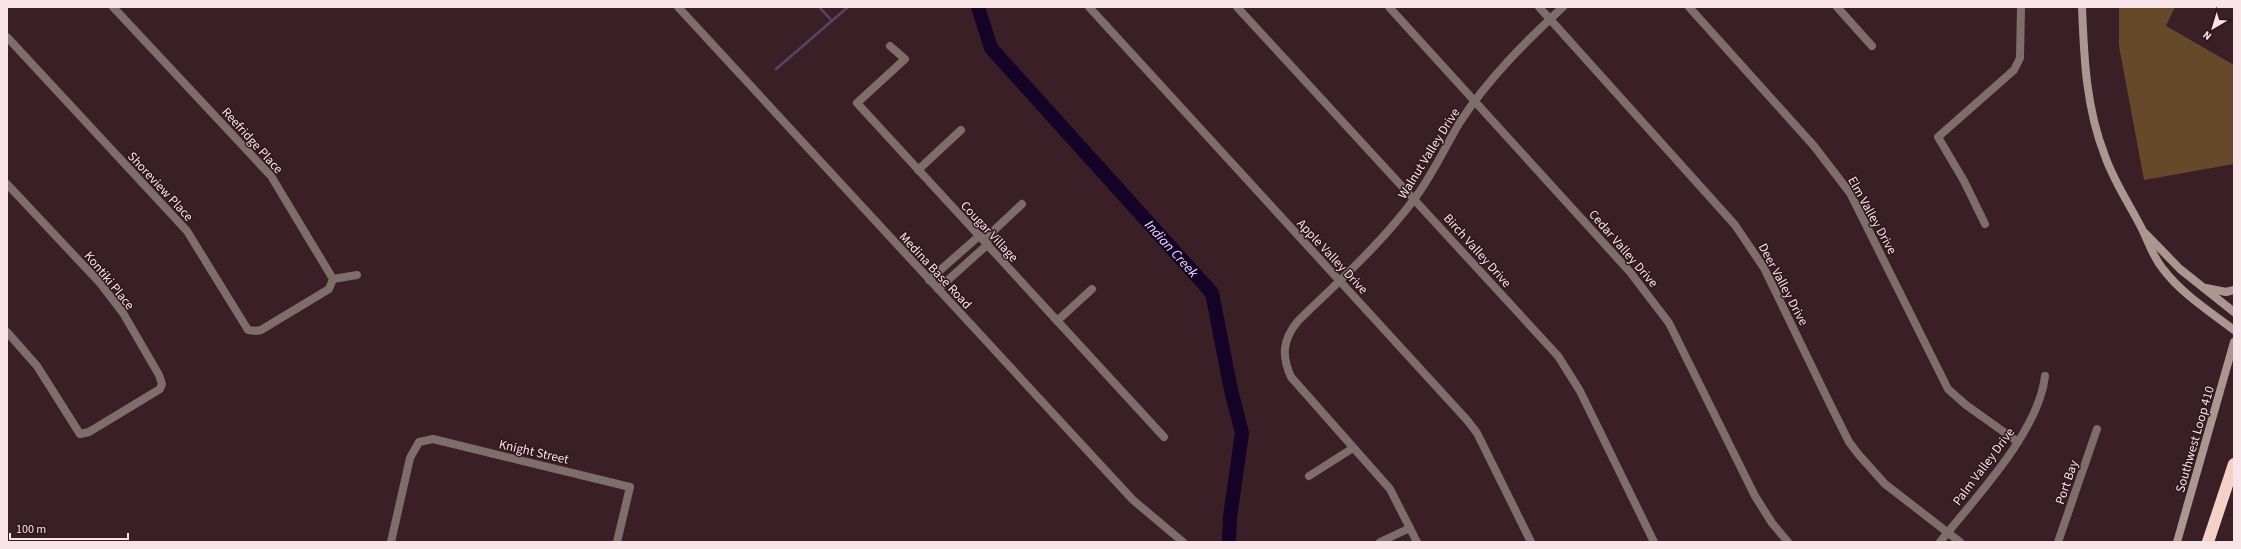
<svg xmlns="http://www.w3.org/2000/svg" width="2241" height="549" viewBox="0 0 2241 549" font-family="'Source Sans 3',sans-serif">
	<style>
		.green { fill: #66492b }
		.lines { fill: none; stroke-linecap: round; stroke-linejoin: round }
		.stream { stroke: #584660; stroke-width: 2.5 }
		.river { stroke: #140326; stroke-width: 14 }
		.minor { stroke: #7d6e6a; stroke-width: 8 }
		.tertiary { stroke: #7d6e6a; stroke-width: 8 }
		.secondary { stroke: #ae9690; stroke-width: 8 }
		.motorway { stroke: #f5d0c7; stroke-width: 12 }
		.labels { text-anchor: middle; stroke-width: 3; stroke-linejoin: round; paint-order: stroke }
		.street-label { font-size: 13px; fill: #f8e4e8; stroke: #2f151c }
		.water-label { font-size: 14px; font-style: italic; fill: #e8defb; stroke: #2f151c }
	</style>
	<rect width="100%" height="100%" fill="#3a1f26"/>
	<polygon class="green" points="2119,7 2175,7 2166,26 2234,65 2234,164 2144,180 2119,46"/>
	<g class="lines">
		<g class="stream">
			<polyline points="819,7 832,21"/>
			<polyline points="776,69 848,7"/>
		</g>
		<path class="river" id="s1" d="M978,7L991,48L1212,293L1231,390L1242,433L1230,517L1229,542"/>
		<g class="minor">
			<polyline points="1089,7 1467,420 1477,433 1531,542"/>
			<polyline points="1237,7 1558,356 1580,391 1654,542"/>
			<polyline points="1389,7 1630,272 1669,323 1755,496 1772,523 1788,542"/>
			<polyline points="1539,7 1735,225 1764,268 1831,406 1849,442 1859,455 1885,484 1960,542"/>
			<polyline points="1689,7 1814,146 1850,193 1948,389 1966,405 2018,442"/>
			<polyline points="1837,7 1872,46"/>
			<polyline points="7,37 187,231 248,330 256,331 261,330 329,289 333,279 271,176 113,7"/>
			<polyline points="890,46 905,59 857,103 1164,437"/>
			<polyline points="918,170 961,130"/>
			<polyline points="7,184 100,283 123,313 159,375 162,384 160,389 89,432 80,434 37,366 7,332"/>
			<polyline points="1985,224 1964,181 1938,137 2014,70 2020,58 2021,7"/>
			<polyline points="333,279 357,275"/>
			<polyline points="929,280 979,236 983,236"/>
			<polyline points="938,289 987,245 988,236 1022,204"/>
			<polyline points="1057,321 1092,289"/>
			<polyline points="1309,476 1353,448"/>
			<polyline points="391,542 410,458 419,442 433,439 630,487 617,542"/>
			<polyline points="1380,542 1410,528"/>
			<path d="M1417,542L1390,489L1291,377C1281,355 1283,339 1298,321C1339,281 1381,244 1415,198C1433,174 1445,147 1460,122C1488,79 1525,42 1563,7"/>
			<path d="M1940,542C1974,499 2039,432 2045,376"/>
			<polyline points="2058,542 2097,429"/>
		</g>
		<polyline class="tertiary" points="678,7 1108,473 1133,500 1183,542"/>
		<g class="secondary">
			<path d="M2082,7C2084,58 2086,108 2105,156C2114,182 2130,205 2142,229C2149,243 2153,257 2163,269C2182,294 2209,311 2234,330"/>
			<polyline points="2145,233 2180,269 2234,312"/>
			<polyline points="2206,288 2226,292 2234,290"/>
			<polyline points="2177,542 2234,342"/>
		</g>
		<polyline class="motorway" points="2208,542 2234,464"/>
	</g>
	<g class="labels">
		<g class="street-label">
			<text transform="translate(253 140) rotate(48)" y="5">Reefridge Place</text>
			<text transform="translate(1428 153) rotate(-58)" y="5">Walnut Valley Drive</text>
			<text transform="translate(161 186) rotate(47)" y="5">Shoreview Place</text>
			<text transform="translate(1873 215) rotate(61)" y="5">Elm Valley Drive</text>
			<text transform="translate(990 231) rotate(47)" y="5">Cougar Village</text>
			<text transform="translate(1624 248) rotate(49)" y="5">Cedar Valley Drive</text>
			<text transform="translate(1478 250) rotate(48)" y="5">Birch Valley Drive</text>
			<text transform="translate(1333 256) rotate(47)" y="5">Apple Valley Drive</text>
			<text transform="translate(936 270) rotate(47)" y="5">Medina Base Road</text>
			<text transform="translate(110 280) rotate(51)" y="5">Kontiki Place</text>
			<text transform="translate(1784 284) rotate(62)" y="5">Deer Valley Drive</text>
			<text transform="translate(2194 439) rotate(-74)" y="5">Southwest Loop 410</text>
			<text transform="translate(534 451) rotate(13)" y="5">Knight Street</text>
			<text transform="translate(1983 466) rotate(-53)" y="5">Palm Valley Drive</text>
			<text transform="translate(2066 482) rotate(-71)" y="5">Port Bay</text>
		</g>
		<g class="water-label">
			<text dy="5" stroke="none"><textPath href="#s1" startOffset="313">Indian Creek</textPath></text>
		</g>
	</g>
	<rect width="2241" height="549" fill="none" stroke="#f8e4e8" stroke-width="16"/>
	<g transform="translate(2213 28) rotate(218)" stroke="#2f151c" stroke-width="3" paint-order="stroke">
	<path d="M0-3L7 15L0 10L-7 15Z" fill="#f8e4e8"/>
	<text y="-6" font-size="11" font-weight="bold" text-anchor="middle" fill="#f8e4e8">N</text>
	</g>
	<path d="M10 533v6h118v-6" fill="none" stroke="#f8e4e8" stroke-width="2"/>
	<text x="16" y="533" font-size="12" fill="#f8e4e8" stroke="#2f151c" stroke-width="3" paint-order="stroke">100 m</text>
</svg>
